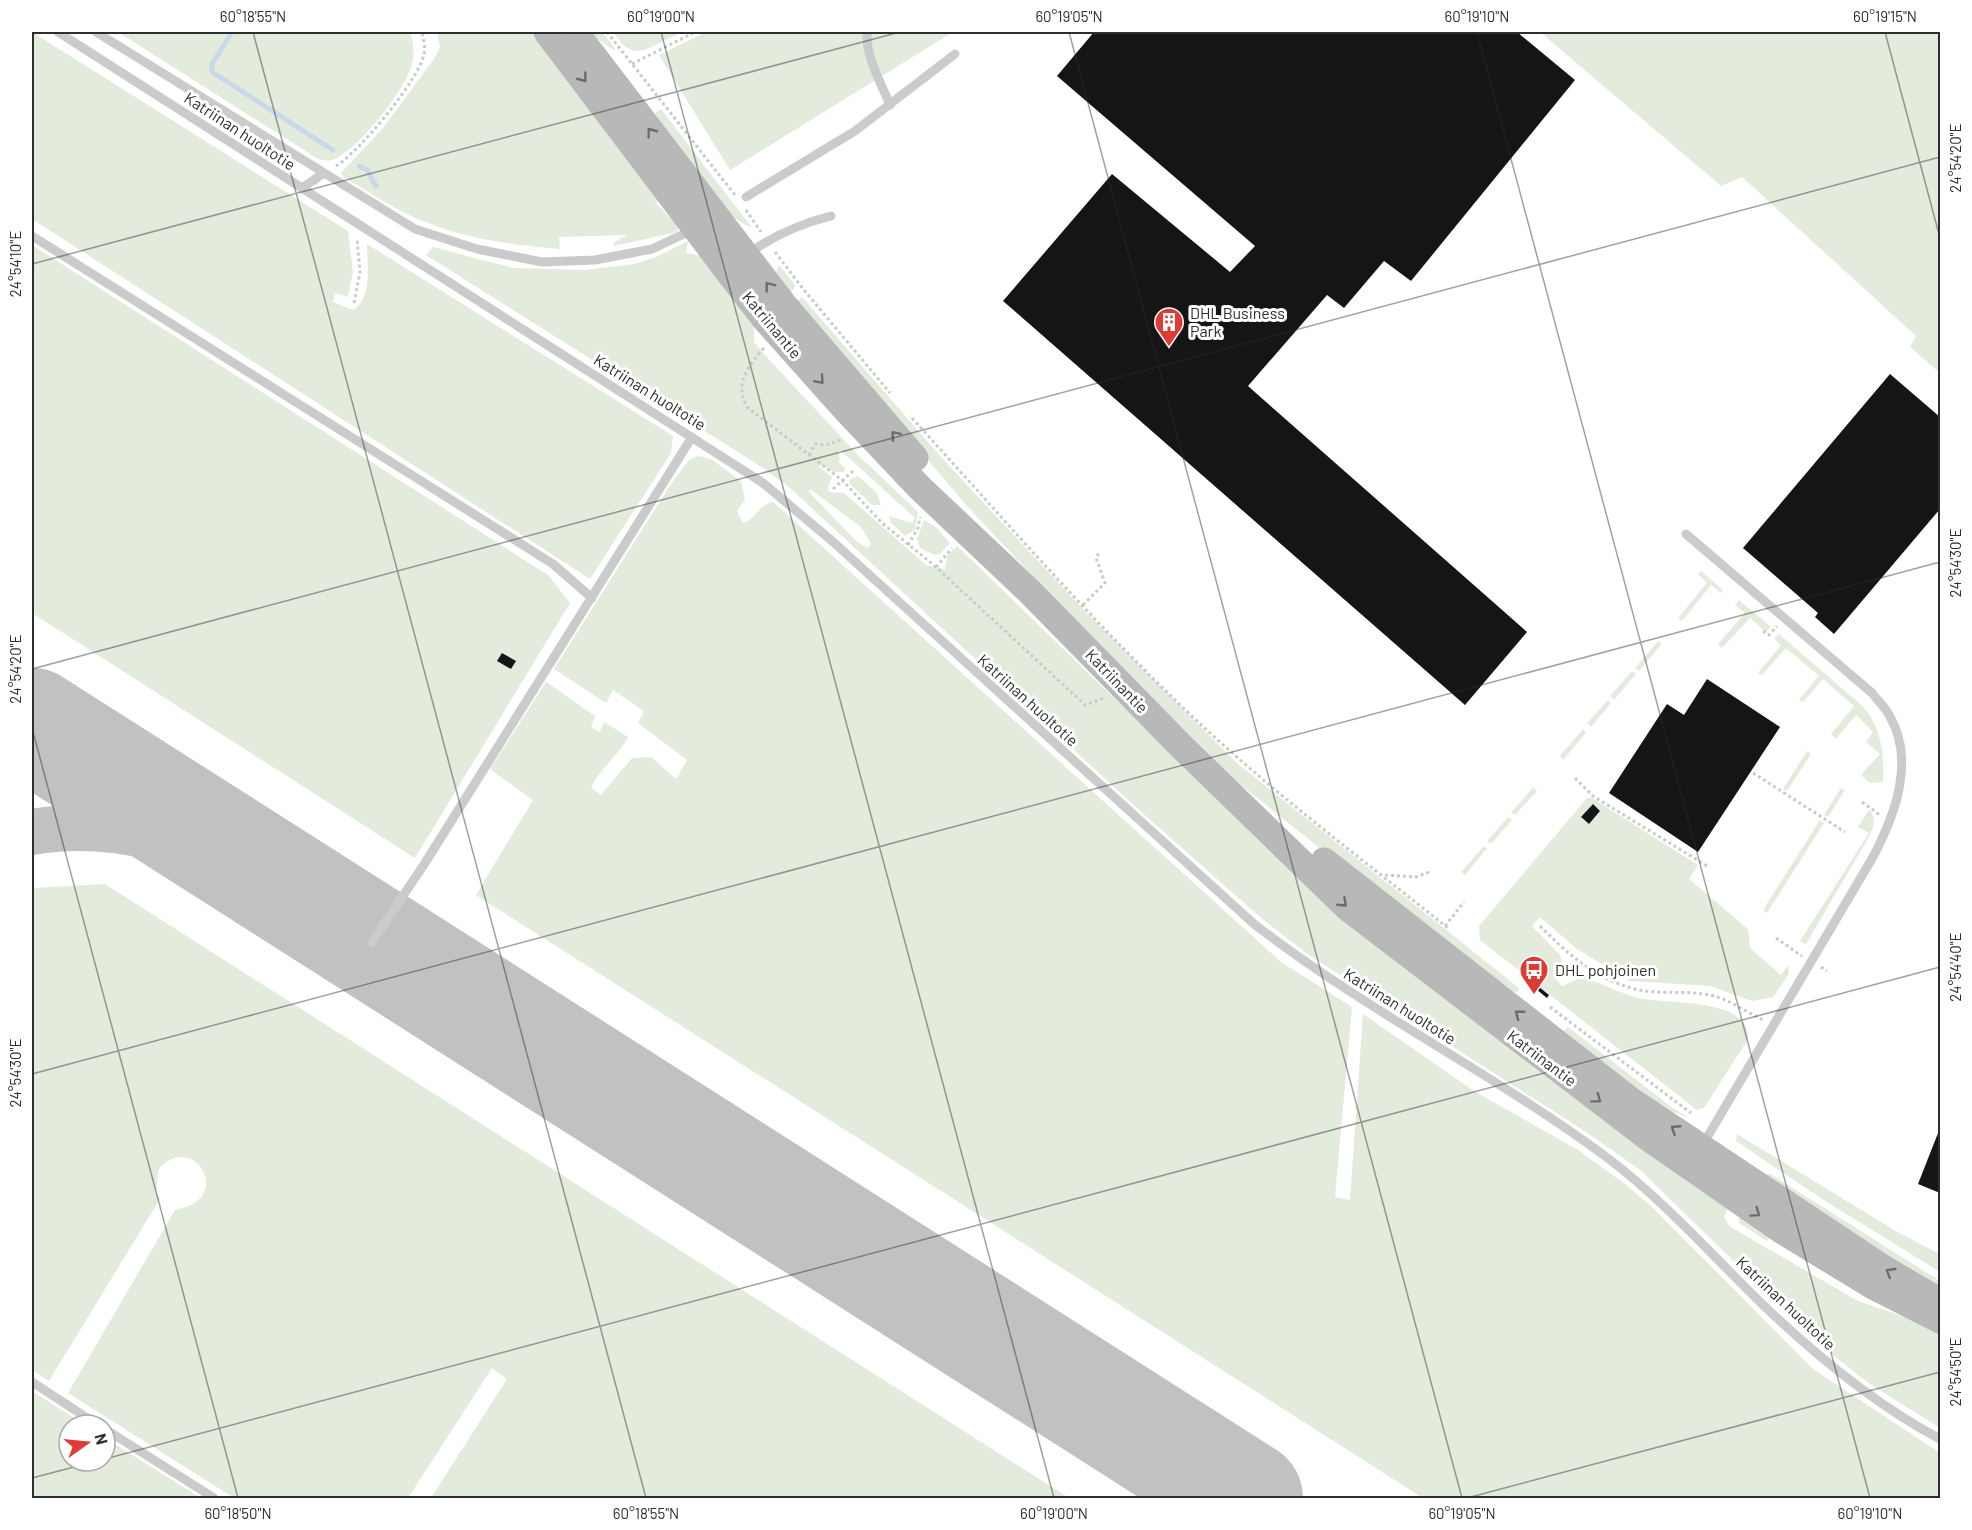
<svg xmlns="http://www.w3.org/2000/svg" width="1972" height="1530" viewBox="0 0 1972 1530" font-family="Barlow,sans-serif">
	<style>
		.green { fill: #e2ebdc; fill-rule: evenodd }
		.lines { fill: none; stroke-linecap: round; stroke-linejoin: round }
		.stream { stroke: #c8d9ea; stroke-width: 5 }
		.taxiway { stroke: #c1c1c1; stroke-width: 46 }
		.runway { stroke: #c1c1c1; stroke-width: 114 }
		.building { fill: #151515 }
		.path { stroke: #cbcbcb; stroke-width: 3; stroke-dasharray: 3 3; stroke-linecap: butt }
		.lane { stroke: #cbcbcb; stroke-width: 9 }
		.secondary { stroke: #b8b8b8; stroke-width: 27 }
		.oneway { stroke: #6c6c6c }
		.ticks { fill: none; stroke: #2e2e2e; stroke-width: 1.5; stroke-opacity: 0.45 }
		.labels { text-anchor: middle; stroke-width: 6; stroke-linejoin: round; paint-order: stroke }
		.street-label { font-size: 16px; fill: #2e2e2e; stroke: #fff }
		.poi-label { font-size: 16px; fill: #2e2e2e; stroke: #fff; text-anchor: start }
		.neatline { fill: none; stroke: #2e2e2e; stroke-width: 2 }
		.ticks-label { font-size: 15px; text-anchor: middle; fill: #2e2e2e }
	</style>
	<rect width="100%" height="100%" fill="#fff"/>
	<g class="green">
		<path d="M32,32L348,231L353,272L348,297L335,293L333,302L353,310C373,299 367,263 367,244L673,436L671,453L590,579L32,219Z"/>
		<path d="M118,32H410C413,41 415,53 412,64C407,88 356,153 332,160C327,161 322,160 318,159Z"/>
		<path d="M437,32H537L661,201L655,202L679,227L677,232L614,246L613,243L627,235L559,237L560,249C515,245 471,240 428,223C398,212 369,192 342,176L341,173L383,128L436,56L440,47Z"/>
		<polygon points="587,32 602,32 616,50 614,50"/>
		<polygon points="613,32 682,32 645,50 633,51 623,45"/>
		<polygon points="706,32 953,32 730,170 659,55"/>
		<polygon points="1540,32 1940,32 1940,373 1910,347 1916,336 1742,177 1721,186"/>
		<path d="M661,109L752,228C705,205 681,156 655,113Z"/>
		<path d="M688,241L686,253L701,256L754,322V342L764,354L858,455L918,512L915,530L905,536L891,523L889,516L912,523L915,518L841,451H838L840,460L838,462L845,468L844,472H834L824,465L818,466L832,477L828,487L829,492L844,493L926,565L945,569L947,556L957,546L1116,700L1347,913L1729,1205L1724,1217L1729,1226L1858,1301L1940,1329V1428L1867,1382L1819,1344L1639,1169L1580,1128L1306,953L1261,918L1138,809L791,489L763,468L426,255L433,247L513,268L585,270L634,264L656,257ZM810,489L861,527L871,544L868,548L857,542L809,492Z"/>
		<polygon points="32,245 548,575 570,603 415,858 32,613"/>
		<polygon points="779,265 795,285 794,289 787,294 775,274"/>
		<polygon points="802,297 941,457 1008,529 1083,609 1238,764 1519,988 1517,992 1514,992 1322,850 1235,780 1071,617 967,506 795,303"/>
		<path d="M698,456L711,459L741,481L745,500L737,511L743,523C756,520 759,504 773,502L1281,962L1352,1007L1335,1197L1350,1200L1363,1014L1474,1091L1578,1150L1625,1184L1650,1205L1813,1369L1940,1453V1498H1423L476,895L533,800L490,769L546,682L595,716L591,727L600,732L604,722L628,737C620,754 600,768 591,788L601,795L632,758L651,757L676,779L687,760L638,723L644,711L613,690L606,703L554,669L671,484L689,460Z"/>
		<polygon points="858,476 877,493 881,505 872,505 850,484 849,480"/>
		<polygon points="924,520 937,528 950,543 940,554 934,555 920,548 917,539"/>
		<polygon points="1701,571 1723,590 1721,593 1711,585 1682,621 1678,618 1707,583 1698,574"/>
		<polygon points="1739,600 1771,627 1766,632 1750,618 1722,648 1718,644 1745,613 1735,605"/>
		<path d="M1779,634L1860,704C1882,726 1884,753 1883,782L1870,783L1861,775L1880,754L1866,742L1873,732L1856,715L1836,739L1831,734L1854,706L1823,679L1803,702L1799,700L1819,676L1786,648L1762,675L1758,673L1781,645L1774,638Z"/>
		<polygon points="1658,641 1662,644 1639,671 1635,668"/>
		<polygon points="1632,671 1636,674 1614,700 1610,696"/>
		<polygon points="1608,700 1611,703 1591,727 1587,723"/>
		<polygon points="1583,729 1586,733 1563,760 1560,756"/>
		<polygon points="1807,751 1811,754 1787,791 1783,789"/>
		<polygon points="1533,787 1537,791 1515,815 1511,813"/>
		<polygon points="1841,788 1845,790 1828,817 1824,815"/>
		<path d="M1587,798H1592L1698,865L1689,879L1748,929L1750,948L1781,975L1788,965L1789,974L1773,997L1752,1001L1710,986L1630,981L1577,949L1540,917L1532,926L1560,955L1562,963L1554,977L1562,986L1583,977C1601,983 1617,992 1635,997C1664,1006 1750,995 1748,1039L1704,1108L1697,1110L1480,940L1479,926ZM1592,804L1600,811L1589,824L1581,818Z"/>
		<path d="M1869,810C1877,819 1874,825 1870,835L1806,944L1800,941L1869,833L1858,827Z"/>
		<polygon points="1508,817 1512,820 1491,844 1487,841"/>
		<polygon points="1820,820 1824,823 1767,913 1763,910"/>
		<polygon points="1484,846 1487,848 1465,875 1461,872"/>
		<path d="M105,884L1069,1498H431L507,1379L492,1368L408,1498H234L68,1393L175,1210C183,1208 191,1206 197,1201C223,1180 188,1135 158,1170L156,1192L160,1199L49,1381L32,1370V888Z"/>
		<polygon points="1568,1027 1674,1109 1690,1118 1644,1101 1564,1031"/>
		<polygon points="1737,1134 1899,1233 1940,1254 1940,1272 1822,1199 1736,1141"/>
		<polygon points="1764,1173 1772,1175 1940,1281 1940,1294"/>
		<polygon points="1738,1214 1771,1235 1767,1241 1739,1223"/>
		<polygon points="32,1391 85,1425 69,1425 69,1461 105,1461 105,1438 201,1498 32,1498"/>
	</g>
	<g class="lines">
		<g class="stream">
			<polyline points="232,32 212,64 212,72 333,150"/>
			<polyline points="359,166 367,170 376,186"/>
		</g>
		<path class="taxiway" d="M32,832C118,817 199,847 277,881"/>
		<polyline class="runway" points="32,725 1246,1498"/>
	</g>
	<g class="building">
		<polygon points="1094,32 1517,32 1575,80 1411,281 1384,261 1344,308 1327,295 1248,386 1527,632 1465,705 1003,301 1112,174 1230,272 1255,246 1057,76"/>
		<polygon points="1890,374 1940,417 1940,509 1834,634 1815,617 1818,613 1743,548"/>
		<polygon points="502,653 516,661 511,669 497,661"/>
		<polygon points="1707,679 1780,727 1698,852 1609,793 1667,704 1684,715"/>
		<polygon points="1593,804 1600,811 1589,824 1581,817"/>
		<polygon points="1533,982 1549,995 1547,998 1531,985"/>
		<polygon points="1940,1128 1940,1193 1918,1184"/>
	</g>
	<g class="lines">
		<g class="path">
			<polyline points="607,32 735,195"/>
			<polyline points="632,64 695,32"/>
			<path d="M336,166C359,152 419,80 424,54C426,47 423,38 422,32"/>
			<polyline points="746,210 761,232"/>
			<polyline points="775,252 804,290 890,393"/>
			<polyline points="354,303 360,272 357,239"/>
			<path d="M764,348C748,366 734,384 747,407L843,481L882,523L936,567L1085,705L1104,698"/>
			<path d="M912,418C1022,539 1129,665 1253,771C1316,825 1383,876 1448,928"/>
			<polyline points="809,455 815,444 826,445 843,439"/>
			<polyline points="833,489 853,471"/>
			<polyline points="908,545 918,528 920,517"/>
			<polyline points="936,567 952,548"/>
			<polyline points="1083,605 1105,583 1096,558 1099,553"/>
			<polyline points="1763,631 1769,635 1777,626"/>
			<polyline points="1753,773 1845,832"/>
			<polyline points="1575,778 1593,796 1707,866"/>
			<polyline points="1862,802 1880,815"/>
			<polyline points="1385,875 1416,877 1432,871"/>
			<polyline points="1445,926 1464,902"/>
			<path d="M1540,926C1567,953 1593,977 1631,988C1658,996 1687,989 1714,996C1731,1001 1747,1012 1763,1020"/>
			<polyline points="1776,938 1802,956"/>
			<polyline points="1821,967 1827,971"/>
			<polyline points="1562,977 1580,963"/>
			<polyline points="1550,1007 1691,1113"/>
		</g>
		<g class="lane">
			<path d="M58,32L763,483L831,540L1254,924C1366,1011 1495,1074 1609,1159C1664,1201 1711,1254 1760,1302C1814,1354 1874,1404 1940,1439"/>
			<polyline points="96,32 415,229 477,249 542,262 595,260 652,249 684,234"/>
			<path d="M867,32C866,59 880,80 890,105"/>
			<polyline points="302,188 324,173"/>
			<polyline points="746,197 855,131 955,54"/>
			<polyline points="32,236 553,564 592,598"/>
			<path d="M748,254C774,235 799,224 831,216"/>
			<path d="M1686,534L1872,693C1877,700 1885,707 1889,715C1916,760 1895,815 1873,857L1702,1146"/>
			<polyline points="372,942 425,863 692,437"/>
			<polyline points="32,1382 98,1425"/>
			<polyline points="105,1429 214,1498"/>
		</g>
		<g class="secondary">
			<polyline points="547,32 727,270 765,319 847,411 919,487 1029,591 1181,746 1348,908 1650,1139 1781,1230 1873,1286 1940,1320"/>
			<polyline points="575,32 784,305 915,458"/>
			<polyline points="1324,861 1630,1100 1886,1270 1934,1298"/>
		</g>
	</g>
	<defs><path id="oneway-chevron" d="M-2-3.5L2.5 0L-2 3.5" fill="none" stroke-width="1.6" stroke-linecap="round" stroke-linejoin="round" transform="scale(1.5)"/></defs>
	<g class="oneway">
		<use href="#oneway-chevron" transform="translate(583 78) rotate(53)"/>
		<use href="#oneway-chevron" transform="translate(651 132) rotate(-127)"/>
		<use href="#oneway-chevron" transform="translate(769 286) rotate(-128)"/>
		<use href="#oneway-chevron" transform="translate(820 380) rotate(49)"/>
		<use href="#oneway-chevron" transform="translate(895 435) rotate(-131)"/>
		<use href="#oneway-chevron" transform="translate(1343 903) rotate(43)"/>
		<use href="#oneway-chevron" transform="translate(1519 1014) rotate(-142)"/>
		<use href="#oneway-chevron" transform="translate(1597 1099) rotate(37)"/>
		<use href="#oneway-chevron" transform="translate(1675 1129) rotate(-147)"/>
		<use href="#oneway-chevron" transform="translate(1756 1213) rotate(35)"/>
		<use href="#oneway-chevron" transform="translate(1890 1272) rotate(-149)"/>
	</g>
	<path class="ticks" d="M253,32L646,1498M661,32L1054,1498M1069,32L1462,1498M1477,32L1870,1498M1885,32L1940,238M32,264L900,32M32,669L1940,157M32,728L238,1498M32,1074L1940,562M105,1459L1940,967M32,1478L97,1461M1467,1498L1940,1372"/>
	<defs>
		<g id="building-pin" transform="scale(1.5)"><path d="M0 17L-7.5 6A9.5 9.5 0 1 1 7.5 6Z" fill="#df3b35" stroke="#fff"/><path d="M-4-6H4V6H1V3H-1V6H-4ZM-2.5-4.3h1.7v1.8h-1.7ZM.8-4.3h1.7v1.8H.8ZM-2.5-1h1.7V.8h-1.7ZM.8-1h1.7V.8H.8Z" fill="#fff"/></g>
		<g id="bus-pin" transform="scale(1.5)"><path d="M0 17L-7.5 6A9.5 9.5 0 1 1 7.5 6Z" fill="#df3b35" stroke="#fff"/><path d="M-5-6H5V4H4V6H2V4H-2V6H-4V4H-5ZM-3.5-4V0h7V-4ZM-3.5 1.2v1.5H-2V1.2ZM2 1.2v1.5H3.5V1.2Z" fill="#fff"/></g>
	</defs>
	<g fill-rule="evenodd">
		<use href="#building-pin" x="1169" y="322"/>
		<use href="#bus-pin" x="1534" y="970"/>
	</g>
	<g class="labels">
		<g class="street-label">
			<text transform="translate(240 131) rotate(33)" y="6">Katriinan huoltotie</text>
			<text transform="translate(772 325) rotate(50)" y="6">Katriinantie</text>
			<text transform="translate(650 392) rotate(32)" y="6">Katriinan huoltotie</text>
			<text transform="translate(1117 681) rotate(46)" y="6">Katriinantie</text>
			<text transform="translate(1028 700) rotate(42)" y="6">Katriinan huoltotie</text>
			<text transform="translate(1400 1006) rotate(32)" y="6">Katriinan huoltotie</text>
			<text transform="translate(1542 1058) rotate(37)" y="6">Katriinantie</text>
			<text transform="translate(1786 1303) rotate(43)" y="6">Katriinan huoltotie</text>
		</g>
		<g class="poi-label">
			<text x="1190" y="319">DHL Business<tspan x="1190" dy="18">Park</tspan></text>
			<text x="1555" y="976">DHL pohjoinen</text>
		</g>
	</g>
	<rect width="1972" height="1530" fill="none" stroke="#ffffff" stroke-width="66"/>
	<g transform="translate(87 1443) rotate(75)"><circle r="28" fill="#ffffff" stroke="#ababab" stroke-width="1.5"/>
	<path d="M0-4.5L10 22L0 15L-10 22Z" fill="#df3b35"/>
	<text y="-9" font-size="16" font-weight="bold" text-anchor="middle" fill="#2e2e2e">N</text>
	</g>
	<rect x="33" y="33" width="1906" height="1464" class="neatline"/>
	<g class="ticks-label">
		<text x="253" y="22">60°18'55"N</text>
		<text x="661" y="22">60°19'00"N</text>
		<text x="1069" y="22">60°19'05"N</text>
		<text x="1477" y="22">60°19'10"N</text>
		<text x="1885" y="22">60°19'15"N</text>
		<text transform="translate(1956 158) rotate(-90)" y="5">24°54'20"E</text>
		<text transform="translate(16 264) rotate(-90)" y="5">24°54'10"E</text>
		<text transform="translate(1956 563) rotate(-90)" y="5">24°54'30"E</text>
		<text transform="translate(16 669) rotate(-90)" y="5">24°54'20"E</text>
		<text transform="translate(1956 967) rotate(-90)" y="5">24°54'40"E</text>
		<text transform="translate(16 1073) rotate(-90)" y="5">24°54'30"E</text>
		<text transform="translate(1956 1372) rotate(-90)" y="5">24°54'50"E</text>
		<text x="238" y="1519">60°18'50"N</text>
		<text x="646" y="1519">60°18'55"N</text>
		<text x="1054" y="1519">60°19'00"N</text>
		<text x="1462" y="1519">60°19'05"N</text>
		<text x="1870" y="1519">60°19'10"N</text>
	</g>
</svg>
